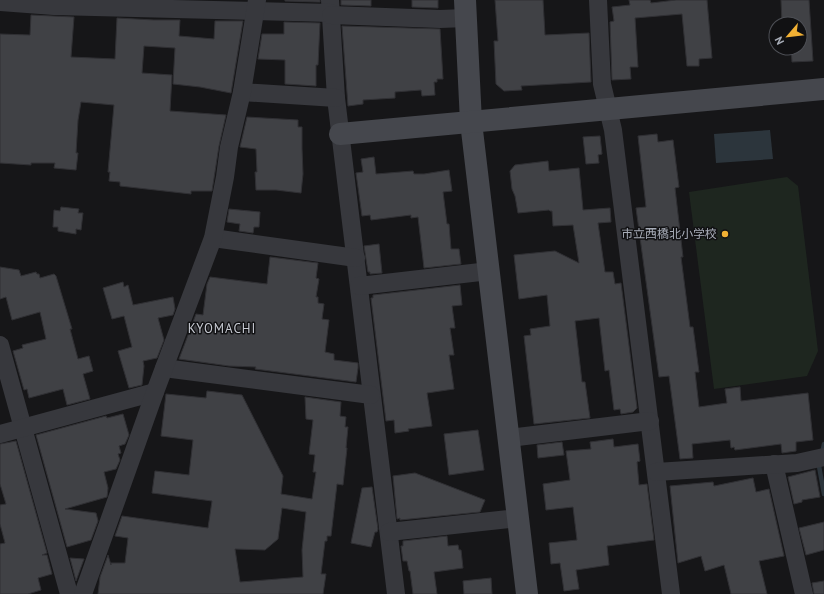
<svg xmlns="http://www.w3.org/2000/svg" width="824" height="594" viewBox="0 0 824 594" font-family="'PT Sans','Noto Sans JP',sans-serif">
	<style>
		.green { fill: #1e261f }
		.water { fill: #2c353c }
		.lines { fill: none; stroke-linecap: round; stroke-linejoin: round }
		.stream { stroke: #2c353c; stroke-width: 4.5 }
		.building { fill: #404145; stroke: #303034; fill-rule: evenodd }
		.street { stroke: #37383d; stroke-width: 18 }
		.secondary { stroke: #45474d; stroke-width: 22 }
		.poi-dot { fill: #f2b134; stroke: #111113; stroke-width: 1.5 }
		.labels { text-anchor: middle; stroke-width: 3; stroke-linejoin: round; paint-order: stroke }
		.poi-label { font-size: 12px; fill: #a8adb8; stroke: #111113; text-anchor: end }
		.neighbourhood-label { font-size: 13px; letter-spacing: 1px; fill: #c9ccd4; stroke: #111113 }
	</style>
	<rect width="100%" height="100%" fill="#161618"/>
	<polygon class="green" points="787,177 798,186 818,351 807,376 714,389 689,192"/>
	<polygon class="water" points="770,130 773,159 716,163 714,134"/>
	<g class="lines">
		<g class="stream">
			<polyline points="822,454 824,444"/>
			<polyline points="819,463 819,466 824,494"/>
		</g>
	</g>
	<g class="building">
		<polygon points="285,0 320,0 320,2 285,1"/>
		<polygon points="341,0 371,0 371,6 341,5"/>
		<polygon points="412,0 438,0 438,8 412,7"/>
		<polygon points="495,0 543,0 545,35 589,33 591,82 521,86 522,90 504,91 496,84 494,41 498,41"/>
		<polygon points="629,0 650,0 651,3 676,0 707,0 712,58 699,59 699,66 687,66 682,14 635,18 638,67 630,67 631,79 612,80 610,22 614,21 612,7 630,5"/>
		<polygon points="781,0 809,0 813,61 792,62 791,48 800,48 800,24 782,24"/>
		<polygon points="31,15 74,17 71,57 115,59 117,18 154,20 180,20 179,36 214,39 215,21 243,21 231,93 200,87 173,84 175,48 144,46 142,73 172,75 170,111 226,115 219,146 212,191 191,191 191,194 120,186 120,182 109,181 110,172 108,172 114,105 81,102 78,120 76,153 78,153 76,170 54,168 55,163 31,163 31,165 0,163 0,34 30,35"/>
		<polygon points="284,22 320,23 318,65 316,65 316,86 285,84 285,60 258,59 262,34 284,34"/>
		<polygon points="342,26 440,29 443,79 437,79 437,82 434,82 435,95 422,96 421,90 395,92 395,98 363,100 363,104 348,106"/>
		<polygon points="247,117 298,120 298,127 302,127 302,148 303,174 301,193 276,190 256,190 255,172 257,172 256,149 240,147"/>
		<polygon points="657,134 658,142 673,140 679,187 675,188 683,257 681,257 690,327 693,327 699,372 695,372 699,407 727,403 725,389 740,387 741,401 808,393 813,440 796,442 796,451 782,453 781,444 735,450 734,447 731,448 730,440 692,444 693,458 680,459 669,376 659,377 636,208 646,207 638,136"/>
		<polygon points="600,136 602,154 598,155 599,163 586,164 583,137"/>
		<polygon points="374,157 376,174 413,171 414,174 424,174 449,170 452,191 443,192 447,224 449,224 451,249 459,249 461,264 424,268 418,217 411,218 411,215 371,220 370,215 362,216 356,173 363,172 361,159"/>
		<polygon points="548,161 549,171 579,168 583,210 610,208 611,222 598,223 605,272 613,272 615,284 621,283 637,408 633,412 621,414 620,409 614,410 609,370 605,371 599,318 575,321 582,382 585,382 590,418 534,424 524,336 531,335 530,329 550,326 547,295 519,299 514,255 555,251 579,263 573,225 553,226 552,211 550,211 549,210 518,213 515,196 512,189 510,171 515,165"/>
		<polygon points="61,207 79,209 78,213 83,213 81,230 76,229 76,234 58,231 58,227 53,227 54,210 60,211"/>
		<polygon points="229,209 260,212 259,227 254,227 253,233 239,231 240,224 227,222"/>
		<polygon points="379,244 382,273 370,274 370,272 368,272 364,246"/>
		<polygon points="270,257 318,263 316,278 319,279 316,297 318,297 318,303 324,304 322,319 329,320 325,352 334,354 334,360 358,363 358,368 356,382 255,369 256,367 229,366 179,359 196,314 203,315 207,284 210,277 267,284"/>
		<polygon points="0,267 19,270 21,276 36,272 37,274 39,274 40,278 54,274 56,276 72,329 70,329 78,359 89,356 93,371 83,374 90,399 67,405 63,389 29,398 27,389 24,390 13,351 23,348 22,345 46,339 40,312 12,320 6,297 0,299"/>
		<polygon points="123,282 124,287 128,285 133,305 173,297 175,309 173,315 158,318 164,340 157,358 143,361 144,366 142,385 129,388 118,351 132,347 124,316 112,319 103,288"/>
		<polygon points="460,285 462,305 452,306 455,328 450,328 454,355 449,355 454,389 427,393 432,426 408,429 409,431 395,433 394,420 386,421 371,298 373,298 373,295"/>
		<path d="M207,391L242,395L283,476L281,494L312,499L316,472H313L315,455L309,454L313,420L306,419L305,397L341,402L340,416L346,417L345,427H348L346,448H347L343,485L337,484L331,536H327V541H325L321,574H326L323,594H98L100,577L108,555L111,565V563H125L128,538L115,536L122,516L208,528L212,501L152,493L155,471L189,475L193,440L161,436L166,394L206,398ZM282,508L306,512L302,550L303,577L240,582L235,549L265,550L278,539Z"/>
		<polygon points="123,414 129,435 125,444 119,446 121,453 118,454 120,460 116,469 104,472 108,488 107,497 65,509 96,513 98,521 91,540 67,547 36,435 106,416 107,418"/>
		<polygon points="478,430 484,470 449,475 444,434"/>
		<polygon points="613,439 614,447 638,444 640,461 637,462 639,485 647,484 654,540 607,546 609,565 576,570 579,589 564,591 560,563 551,564 549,543 577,540 573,507 546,510 543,484 570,480 566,451 591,449 590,442"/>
		<polygon points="16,441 47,553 42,555 47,555 52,574 38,578 41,590 28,594 0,594 0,544 5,543 0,524 0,505 6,504 0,484 0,444"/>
		<polygon points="562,442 564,455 538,458 537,445"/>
		<polygon points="815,470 820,497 802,500 802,502 794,504 788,477"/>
		<polygon points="415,473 485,500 480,512 400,520 400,518 397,519 393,476"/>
		<polygon points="753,478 756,492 769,489 784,556 759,561 767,594 731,594 724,565 705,571 701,556 678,563 670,486 713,482 714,486"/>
		<polygon points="372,487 378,529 377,532 375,532 371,547 351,543 362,488"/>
		<polygon points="824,522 824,550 806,555 799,528"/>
		<polygon points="447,536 448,546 458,545 459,550 461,550 463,568 434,572 437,594 413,594 410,571 409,571 407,561 403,561 401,546 403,546 403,541"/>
		<polygon points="70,558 84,559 76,581"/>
		<polygon points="491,578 492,594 464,594 463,581"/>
		<polygon points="824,581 824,594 814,594 812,583"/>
	</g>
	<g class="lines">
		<g class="street">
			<polyline points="330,0 336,98 396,594"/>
			<polyline points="598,0 602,84 613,130 671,594"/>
			<polyline points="0,2 54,6 331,13"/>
			<polyline points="331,15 440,19 466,18"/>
			<polyline points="242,92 336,98"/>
			<polyline points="213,238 356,258"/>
			<polyline points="359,286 489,271"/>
			<polyline points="0,345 69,594"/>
			<polyline points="164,368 371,395"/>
			<polyline points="0,434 155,392"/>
			<polyline points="509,438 650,421"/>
			<polyline points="774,464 804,594"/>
			<polyline points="656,472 797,463 824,457"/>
			<polyline points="389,532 518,518"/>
			<polyline points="83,594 155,392 213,238 225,177 229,147 242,92 257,0"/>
		</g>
		<g class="secondary">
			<polyline points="465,0 471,122 527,594"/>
			<polyline points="340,134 824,89"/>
		</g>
	</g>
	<circle class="poi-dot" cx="725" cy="234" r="4"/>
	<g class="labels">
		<g class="poi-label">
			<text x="717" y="238">市立西橋北小学校</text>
		</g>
		<g class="neighbourhood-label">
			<text x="222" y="333">KYOMACHI</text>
		</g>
	</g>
	<g transform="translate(788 36) rotate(242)"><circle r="19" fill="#111113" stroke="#4d4f55"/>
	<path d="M0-3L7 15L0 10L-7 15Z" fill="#f2b134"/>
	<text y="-6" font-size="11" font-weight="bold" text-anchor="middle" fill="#a8adb8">N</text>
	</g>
</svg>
